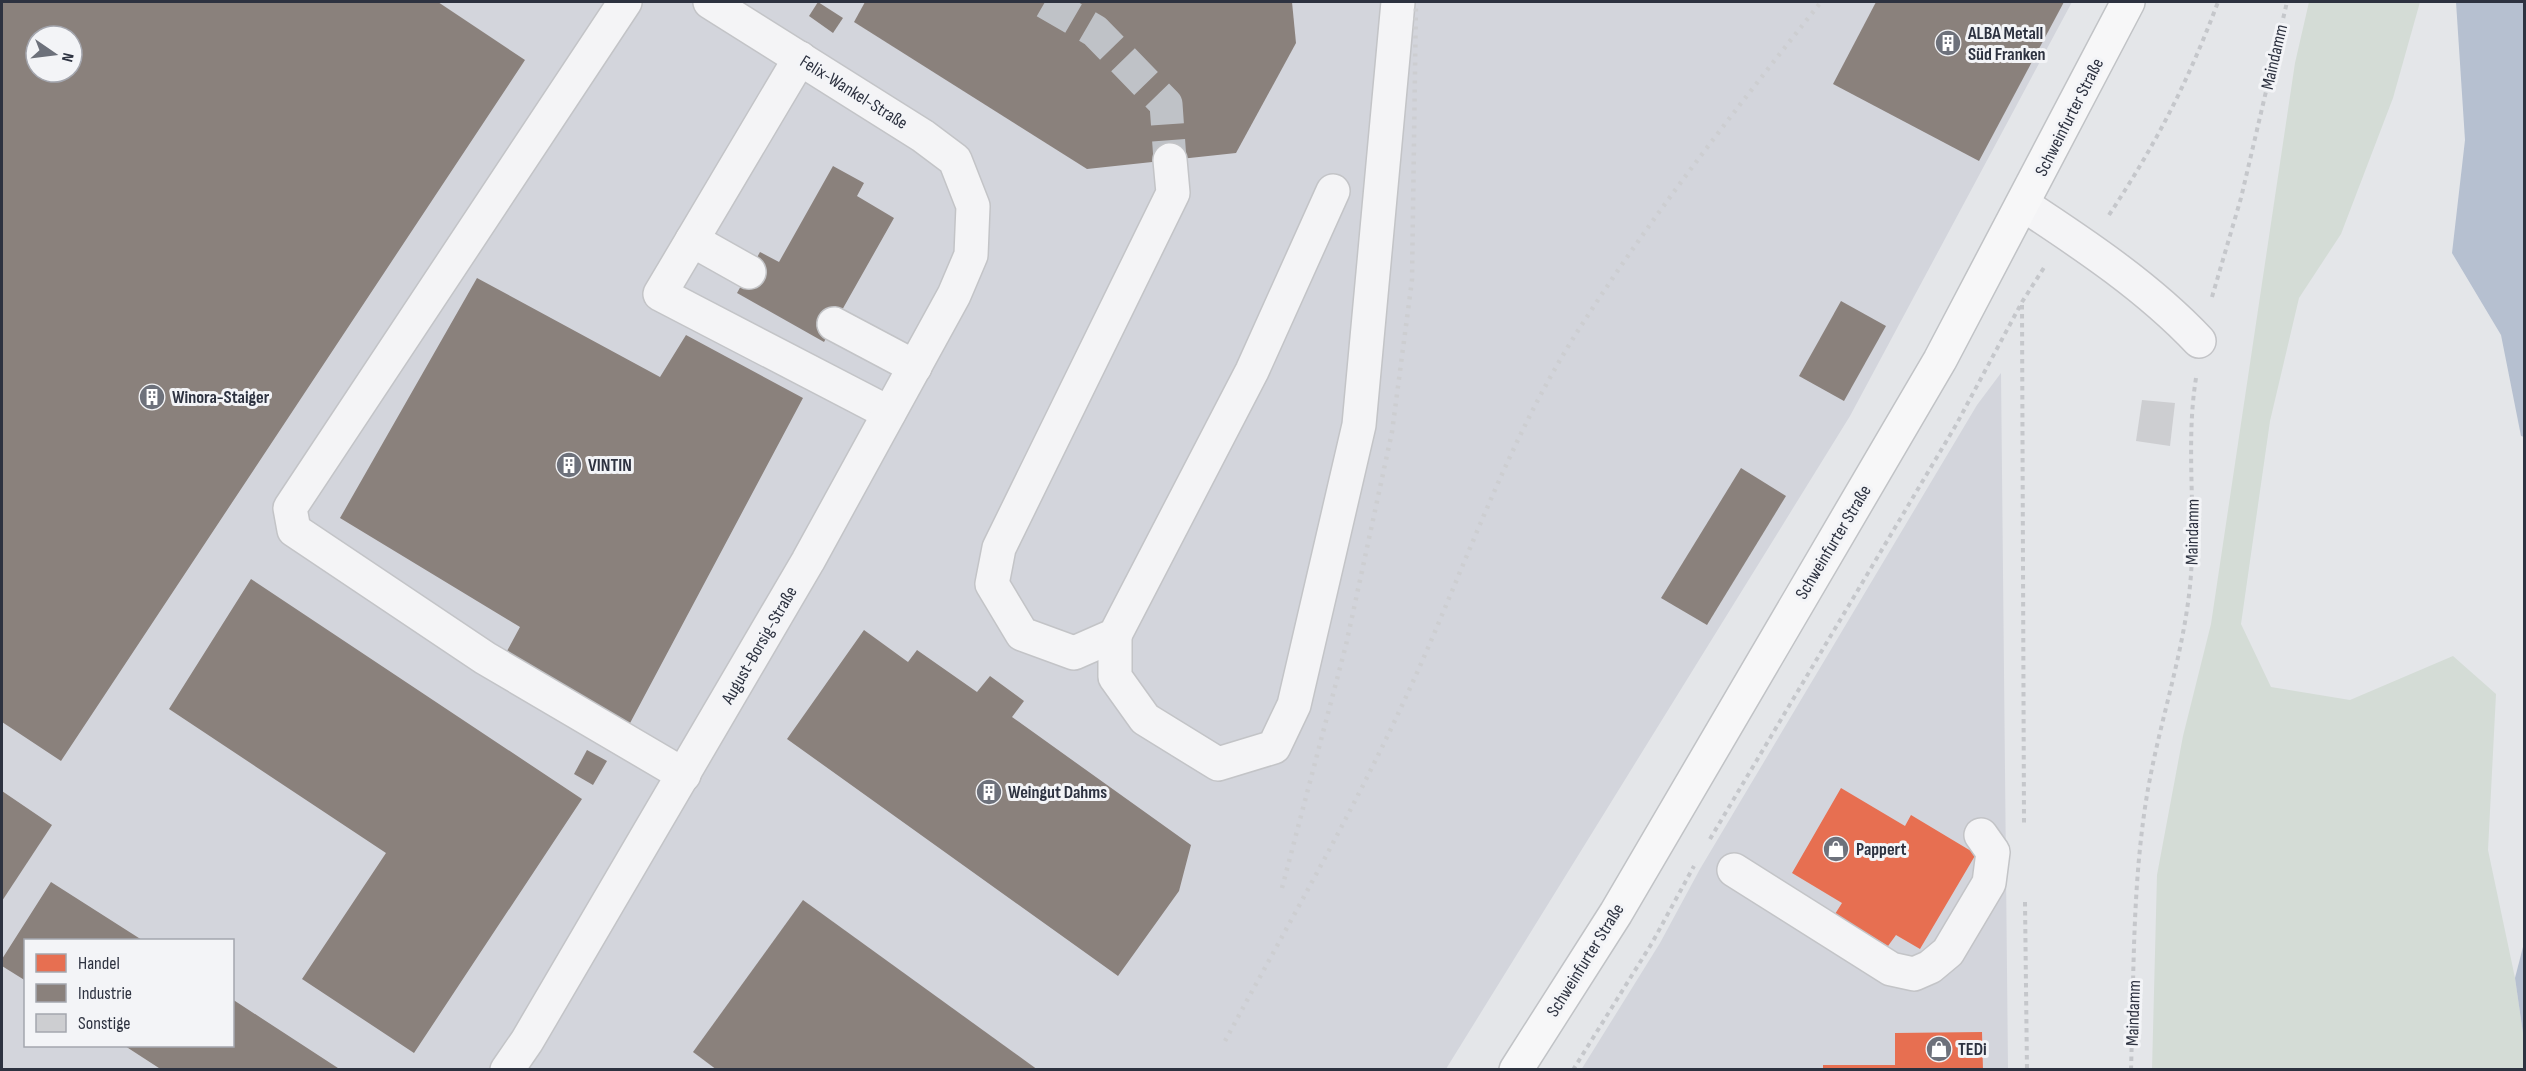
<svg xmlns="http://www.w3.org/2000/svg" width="2526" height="1071" viewBox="0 0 2526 1071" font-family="'Sofia Sans Condensed',sans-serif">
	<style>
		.built { fill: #d3d5dc; fill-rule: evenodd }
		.green { fill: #d4dcd6 }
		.water { fill: #b6c0d0 }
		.shops { fill: #e76f51 }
		.industry { fill: #8a817c; fill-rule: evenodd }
		.building { fill: #cdced1 }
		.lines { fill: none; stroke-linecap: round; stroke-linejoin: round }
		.minor-tunnel { stroke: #bfc2c7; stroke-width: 33; stroke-dasharray: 33 16; stroke-linecap: butt }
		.minor-casing { stroke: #c3c4c7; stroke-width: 36 }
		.major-casing { stroke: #c1c3c6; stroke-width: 36 }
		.path { stroke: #c5c7cb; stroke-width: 4; stroke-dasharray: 4.5 4.5; stroke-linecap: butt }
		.minor { stroke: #f4f4f6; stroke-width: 33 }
		.major { stroke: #f7f7f8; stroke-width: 33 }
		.rail { stroke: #cdced1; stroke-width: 4.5; stroke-dasharray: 3 6; stroke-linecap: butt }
		.labels { text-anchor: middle; stroke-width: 6; stroke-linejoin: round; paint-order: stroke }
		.poi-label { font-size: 18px; font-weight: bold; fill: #2d3240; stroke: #f3f4f7; text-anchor: start }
		.street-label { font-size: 18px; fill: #2d3240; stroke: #f3f4f7 }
	</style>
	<rect width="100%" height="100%" fill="#e4e6e9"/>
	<g class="built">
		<path d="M2,2H2072L1850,416L1446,1069L2,1070ZM36,36H72V72H36ZM26,940H232V1046H26Z"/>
		<polygon points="2001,373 2008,1069 1581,1070 1660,943 1700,869 1977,405"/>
	</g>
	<polygon class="green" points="2309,2 2420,2 2393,98 2341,234 2299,298 2270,421 2241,624 2271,687 2350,700 2453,656 2496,694 2488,850 2515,978 2524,1040 2524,1069 2152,1070 2157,875 2183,736 2211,624 2295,63"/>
	<g class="water">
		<polygon points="2456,2 2524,2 2524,437 2521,436 2501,335 2452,253 2465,140"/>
		<polygon points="2524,943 2524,1040 2515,978"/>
	</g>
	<g class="shops">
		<polygon points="1841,788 1905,826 1911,815 1976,854 1920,949 1896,935 1888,946 1835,914 1842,903 1792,873"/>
		<polygon points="1982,1032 1983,1070 1823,1070 1823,1065 1895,1065 1895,1033"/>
	</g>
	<g class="industry">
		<path d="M2,2H438L525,60L61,761L2,722ZM36,36H72V72H36Z"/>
		<polygon points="818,2 843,18 833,33 809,16"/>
		<polygon points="865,2 1292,2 1296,43 1236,153 1087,169 854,22"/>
		<polygon points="1876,2 2064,2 1979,161 1833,84"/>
		<polygon points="833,166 864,183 857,196 894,218 824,342 737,293 760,252 779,262"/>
		<polygon points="477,278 660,377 686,335 803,398 629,725 507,651 520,627 340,518"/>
		<polygon points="1841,301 1886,326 1844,401 1799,376"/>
		<polygon points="1741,468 1786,496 1707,625 1661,598"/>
		<polygon points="251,579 582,799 414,1053 302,979 386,853 169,709"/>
		<polygon points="864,630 908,662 917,650 977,692 990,676 1024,701 1012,717 1191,845 1179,891 1118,976 787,739"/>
		<polygon points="587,750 607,761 593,785 574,774"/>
		<polygon points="2,791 52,825 2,901"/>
		<polygon points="51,882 142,940 26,940 26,981 2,966 2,959"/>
		<polygon points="803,900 1038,1070 717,1070 693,1052"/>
		<polygon points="232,999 341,1070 162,1070 125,1046 232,1046"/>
	</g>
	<polygon class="building" points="2142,400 2175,403 2170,446 2136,441"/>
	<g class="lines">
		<polyline class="minor-tunnel" points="1045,2 1095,31 1166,104 1170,160"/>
		<g class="minor-casing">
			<g id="minor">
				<polyline points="625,2 290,508 294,530 485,658 684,775"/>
				<polyline points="800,58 660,294 889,413"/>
				<polyline points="1170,160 1173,193 999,548 992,584 1022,634 1074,653 1115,635 1252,371 1333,191"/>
				<path d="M2024,205C2085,245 2149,288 2199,341"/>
				<polyline points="692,240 749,272"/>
				<polyline points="834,324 915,367"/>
				<polyline points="1115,635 1115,677 1145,719 1218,764 1274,747 1294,705 1359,425 1398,2"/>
				<polyline points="1734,870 1891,969 1914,974 1930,967 1948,952 1989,883 1993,852 1981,835"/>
				<polyline points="507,1070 527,1041 808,561 954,295 971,255 973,206 955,160 923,136 710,2"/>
			</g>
		</g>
		<g class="major-casing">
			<polyline id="major" points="1516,1070 1616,913 1940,360 2128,2"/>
		</g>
		<g class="path">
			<path d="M2109,215C2156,144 2188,82 2218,2"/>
			<polyline points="2212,297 2241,198 2287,2"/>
			<polyline points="2022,305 2024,826"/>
			<polyline points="1710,839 1956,425 2022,302 2045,266"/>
			<polyline points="2025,902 2027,1070"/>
			<polyline points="1573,1070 1652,943 1694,866"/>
			<path d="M2131,1070C2134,976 2132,881 2148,789C2160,721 2183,655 2190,586C2197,516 2185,446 2196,378"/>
		</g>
		<use href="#minor" class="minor"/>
		<use href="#major" class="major"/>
		<g class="rail">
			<polyline points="1282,888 1346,645 1392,432 1412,280 1416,2"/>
			<path d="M1225,1041C1286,928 1351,816 1405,699C1461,579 1503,450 1574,337C1648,220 1735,110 1821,2"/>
		</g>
	</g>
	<defs>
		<g id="building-disc" transform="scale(1.35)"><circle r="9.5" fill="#6d717b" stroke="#f3f4f7"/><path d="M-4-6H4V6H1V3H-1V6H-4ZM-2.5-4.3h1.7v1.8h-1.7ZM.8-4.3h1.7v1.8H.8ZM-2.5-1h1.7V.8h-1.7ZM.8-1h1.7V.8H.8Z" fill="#fff"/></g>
		<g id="shop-disc" transform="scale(1.35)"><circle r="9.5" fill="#6d717b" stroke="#f3f4f7"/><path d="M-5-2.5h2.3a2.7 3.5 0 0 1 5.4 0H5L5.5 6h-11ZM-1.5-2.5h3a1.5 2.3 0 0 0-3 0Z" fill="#fff"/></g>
	</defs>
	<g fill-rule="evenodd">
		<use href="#building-disc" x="1948" y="43"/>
		<use href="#building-disc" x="152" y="397"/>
		<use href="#building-disc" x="569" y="465"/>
		<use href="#building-disc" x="989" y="792"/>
		<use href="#shop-disc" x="1836" y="849"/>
		<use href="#shop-disc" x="1939" y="1049"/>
	</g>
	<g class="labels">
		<g class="poi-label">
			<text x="1968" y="39">ALBA Metall<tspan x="1968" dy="21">Süd Franken</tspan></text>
			<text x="172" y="403">Winora-Staiger</text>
			<text x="588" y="471">VINTIN</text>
			<text x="1008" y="798">Weingut Dahms</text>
			<text x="1856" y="855">Pappert</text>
			<text x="1958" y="1055">TEDi</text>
		</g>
		<g class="street-label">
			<text transform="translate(2274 57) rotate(-77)" y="6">Maindamm</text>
			<text transform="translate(854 92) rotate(32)" y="6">Felix-Wankel-Straße</text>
			<text transform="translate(2069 117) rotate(-63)" y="6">Schweinfurter Straße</text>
			<text transform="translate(2192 532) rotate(-89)" y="6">Maindamm</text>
			<text transform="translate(1833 542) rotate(-59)" y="6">Schweinfurter Straße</text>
			<text transform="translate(759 645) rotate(-60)" y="6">August-Borsig-Straße</text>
			<text transform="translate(1585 960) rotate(-58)" y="6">Schweinfurter Straße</text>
			<text transform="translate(2133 1013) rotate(-88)" y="6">Maindamm</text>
		</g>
	</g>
	<rect width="2526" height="1071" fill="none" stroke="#2d3240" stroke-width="6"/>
	<rect x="24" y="939" width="210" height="108" fill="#f3f4f7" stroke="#a4a6ae" stroke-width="1.5"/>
	<rect x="36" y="954" width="30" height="18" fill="#e76f51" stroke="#a4a6ae" stroke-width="1.5"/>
	<text x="78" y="969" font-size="18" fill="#2d3240">Handel</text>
	<rect x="36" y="984" width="30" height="18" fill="#8a817c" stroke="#a4a6ae" stroke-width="1.5"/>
	<text x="78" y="999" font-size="18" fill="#2d3240">Industrie</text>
	<rect x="36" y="1014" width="30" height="18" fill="#cdced1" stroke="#a4a6ae" stroke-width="1.5"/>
	<text x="78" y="1029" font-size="18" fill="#2d3240">Sonstige</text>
	<g transform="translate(54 54) rotate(104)"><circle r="28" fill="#f3f4f7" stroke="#a4a6ae" stroke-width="1.5"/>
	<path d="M0-4.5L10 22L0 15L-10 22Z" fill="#6d717b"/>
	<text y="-9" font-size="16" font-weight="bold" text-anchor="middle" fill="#2d3240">N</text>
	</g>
</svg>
